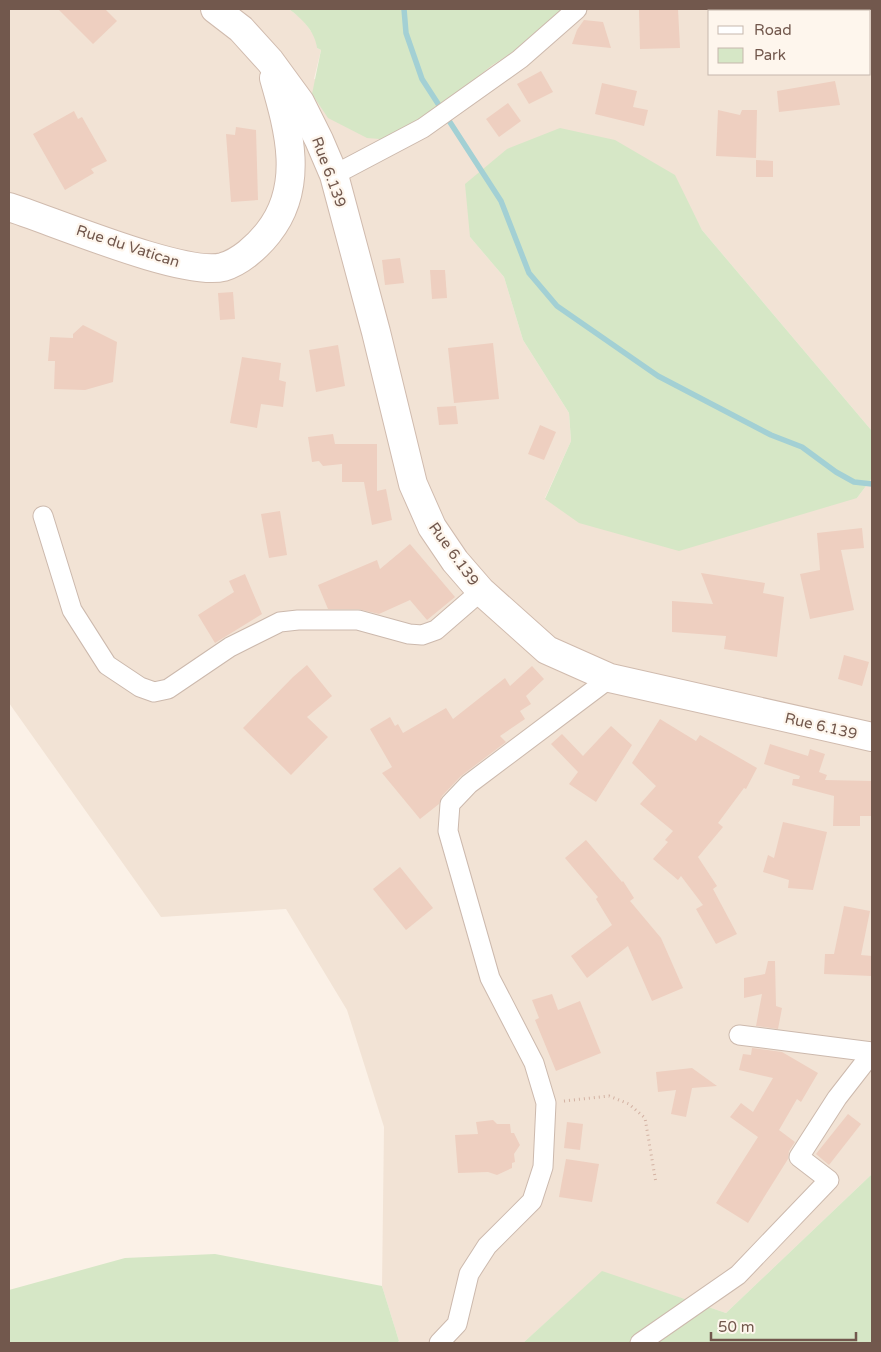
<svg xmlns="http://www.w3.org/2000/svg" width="881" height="1352" viewBox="0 0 881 1352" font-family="'Varela Round',sans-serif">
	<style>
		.residential { fill: #f2e3d5; fill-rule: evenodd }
		.green { fill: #d6e7c6 }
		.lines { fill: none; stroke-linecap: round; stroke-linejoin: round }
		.stream { stroke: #a3d0d4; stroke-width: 5.5 }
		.building { fill: #eecfc0 }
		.street-casing { stroke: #ccb9ad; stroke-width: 21 }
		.secondary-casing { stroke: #d0bbae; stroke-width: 30 }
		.path { stroke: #d3b2a3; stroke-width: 3; stroke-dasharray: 1 4; stroke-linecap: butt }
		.street { stroke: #fff; stroke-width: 19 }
		.secondary { stroke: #fff; stroke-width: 28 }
		.labels { text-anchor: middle; stroke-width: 4.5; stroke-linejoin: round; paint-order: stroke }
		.street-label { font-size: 15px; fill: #72584d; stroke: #fef6ed }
	</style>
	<rect width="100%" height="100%" fill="#fbf1e7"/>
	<path class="residential" d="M9,9H289L302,19L316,38L317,48L321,50L314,79L491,66L581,9H872V431L702,230L674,175L615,141L470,237L504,277L523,340L569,413L571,441L545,498H857L872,478V1174L726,1313L602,1272L523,1343H397L399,1341L382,1286L384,1127L347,1010L286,909L161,917L9,703ZM710,11H870V74H710Z"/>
	<g class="green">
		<path d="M289,9H581L491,66L404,137L392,140L367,138L328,118L312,94L321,50L317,48C315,31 302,19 289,9Z"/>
		<polygon points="560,128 615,140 675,175 702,230 872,431 872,478 857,498 679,551 579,523 545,499 571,441 569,413 523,340 504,277 470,237 465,184 507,149"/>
		<polygon points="872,1174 872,1343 523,1343 602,1271 726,1313"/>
		<polygon points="215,1254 382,1286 399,1341 397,1343 9,1343 9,1290 125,1258"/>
	</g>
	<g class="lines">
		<polyline class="stream" points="404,9 406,33 422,79 501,201 529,273 557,306 658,376 771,435 802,447 836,472 854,482 872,484"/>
	</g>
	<g class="building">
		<polygon points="58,9 105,9 117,21 93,44"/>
		<polygon points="639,9 678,9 680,48 640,49"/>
		<polygon points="584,20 603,22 611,48 572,44 577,30"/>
		<polygon points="541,71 553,92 529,104 517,84"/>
		<polygon points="835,81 840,105 779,112 777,91"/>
		<polygon points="602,83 637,91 633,107 648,110 644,126 595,114"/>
		<polygon points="508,103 521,121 499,137 486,119"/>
		<polygon points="718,110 740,115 742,110 757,110 756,158 716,156"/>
		<polygon points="74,111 78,119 82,117 107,161 91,169 94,173 65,190 33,134"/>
		<polygon points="236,127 256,130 258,200 231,202 226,134 235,135"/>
		<polygon points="756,160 773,161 773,177 756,177"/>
		<polygon points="400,258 404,283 385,285 382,260"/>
		<polygon points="430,270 445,270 447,298 432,299"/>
		<polygon points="233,292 235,319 220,320 218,293"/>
		<polygon points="83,325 117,342 113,382 85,390 54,389 55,361 48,361 50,337 73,338 73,334"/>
		<polygon points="493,343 499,399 454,403 448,348"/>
		<polygon points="338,345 345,386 316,392 309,350"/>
		<polygon points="242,357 281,363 279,380 286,382 283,407 261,404 257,428 230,423"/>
		<polygon points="456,406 458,424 439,425 437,407"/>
		<polygon points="540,425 556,432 544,460 528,454"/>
		<polygon points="333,434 335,444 377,444 377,491 386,489 392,520 372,525 364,482 342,482 342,464 323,466 319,461 312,462 308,437"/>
		<polygon points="280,511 287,555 269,558 261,514"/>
		<polygon points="862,528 864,548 841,550 854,610 810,619 800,574 820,570 817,533"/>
		<polygon points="410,544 455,597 427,620 410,600 379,614 358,609 328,609 318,585 377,560 380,569"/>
		<polygon points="701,573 765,583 763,593 784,597 777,657 724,649 726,636 672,632 672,601 713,604"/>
		<polygon points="245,574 262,614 215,643 198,615 234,592 229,581"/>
		<polygon points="844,655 869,662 862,686 838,679"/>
		<polygon points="307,665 332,696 307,717 328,737 291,775 243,728 293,677"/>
		<polygon points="532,666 544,679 526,696 531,704 520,711 525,719 500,736 506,742 461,776 442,796 439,804 420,819 382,773 392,767 370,729 390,717 395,726 398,724 403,733 446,708 453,719 505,678 510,686"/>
		<polygon points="660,719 696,741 700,735 757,768 746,789 744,788 718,823 723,827 698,857 717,886 713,889 737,934 716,944 696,909 703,905 681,876 678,880 653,859 668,842 665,840 673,831 640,804 656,786 632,763"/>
		<polygon points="611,726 632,745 596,802 569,784 578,772 551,744 562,734 583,756"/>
		<polygon points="770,744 808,756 810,749 825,754 819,772 827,775 825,780 872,781 872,816 860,816 860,826 833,826 834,796 792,785 793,779 799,779 800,776 764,764"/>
		<polygon points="783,822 827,832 813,890 788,888 789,880 763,872 768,855 774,858"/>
		<polygon points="586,840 622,882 623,881 634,898 630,901 661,938 683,988 652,1001 628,946 587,978 571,956 612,925 596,899 598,897 565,858"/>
		<polygon points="400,867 433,908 406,930 373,889"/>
		<polygon points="844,906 870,911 861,955 872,956 872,976 824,974 825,954 834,954"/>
		<polygon points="768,961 775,961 776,1006 782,1008 778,1029 756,1026 762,994 744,998 744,978 765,974"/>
		<polygon points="552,994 558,1010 580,1001 601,1053 556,1071 535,1020 539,1018 532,1000"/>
		<polygon points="752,1048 782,1052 818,1073 801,1102 797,1099 779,1130 795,1142 789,1151 788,1159 748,1223 716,1203 758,1137 730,1117 741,1103 753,1112 773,1078 739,1070 743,1054 751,1055"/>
		<polygon points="692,1068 717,1086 692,1088 686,1117 671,1114 676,1090 658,1092 656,1072"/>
		<polygon points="848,1114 861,1124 829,1165 816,1154"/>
		<polygon points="493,1120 497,1124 510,1124 511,1133 514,1133 520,1145 514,1154 515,1162 512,1163 512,1168 497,1175 488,1172 458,1173 455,1135 478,1134 476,1122"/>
		<polygon points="567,1122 583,1124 580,1150 564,1148"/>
		<polygon points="566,1159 599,1164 592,1202 559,1197"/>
	</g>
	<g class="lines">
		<g class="street-casing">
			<g id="street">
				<polyline points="334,175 423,128 520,59 577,9"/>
				<polyline points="43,516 72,610 107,665 140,687 154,692 168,689 230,647 280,622 298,620 358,620 409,634 422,635 436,630 481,591"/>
				<polyline points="739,1035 872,1052"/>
				<polyline points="439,1343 457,1324 469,1274 487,1246 532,1201 543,1167 546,1103 534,1063 490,978 448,831 450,804 469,784 610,678"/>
				<polyline points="640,1343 738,1275 829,1180 799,1157 837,1098 872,1053"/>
			</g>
		</g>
		<g class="secondary-casing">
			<g id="secondary">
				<polyline points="215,9 241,29 270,61 300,102 319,140 334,175 376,332 413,484 432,527 455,561 481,591 547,650 610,678 872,737"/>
				<path d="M9,207C53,221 184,277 223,267C240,262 257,247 268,233C305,187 289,130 274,78"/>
			</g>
		</g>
		<polyline class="path" points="564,1101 609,1096 629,1104 645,1118 656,1183"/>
		<use href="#street" class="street"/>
		<use href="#secondary" class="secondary"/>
	</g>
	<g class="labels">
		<g class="street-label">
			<text transform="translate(329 172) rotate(70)" y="5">Rue 6.139</text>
			<text transform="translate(128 246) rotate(18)" y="5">Rue du Vatican</text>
			<text transform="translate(454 554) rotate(54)" y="5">Rue 6.139</text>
			<text transform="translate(821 726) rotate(13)" y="5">Rue 6.139</text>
		</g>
	</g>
	<rect width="881" height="1352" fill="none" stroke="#72584d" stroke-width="20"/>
	<rect x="708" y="10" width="162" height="65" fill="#fef6ed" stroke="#c6b7ad"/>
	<rect x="718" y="26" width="25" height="8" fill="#ffffff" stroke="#c6b7ad"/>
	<text x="754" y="35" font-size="15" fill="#72584d">Road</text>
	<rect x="718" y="48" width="25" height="15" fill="#d6e7c6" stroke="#c6b7ad"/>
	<text x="754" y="60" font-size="15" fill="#72584d">Park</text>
	<path d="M711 1332v8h145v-8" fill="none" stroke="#72584d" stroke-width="2.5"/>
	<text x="718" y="1332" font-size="15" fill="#72584d" stroke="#fef6ed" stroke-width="4" paint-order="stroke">50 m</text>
</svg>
